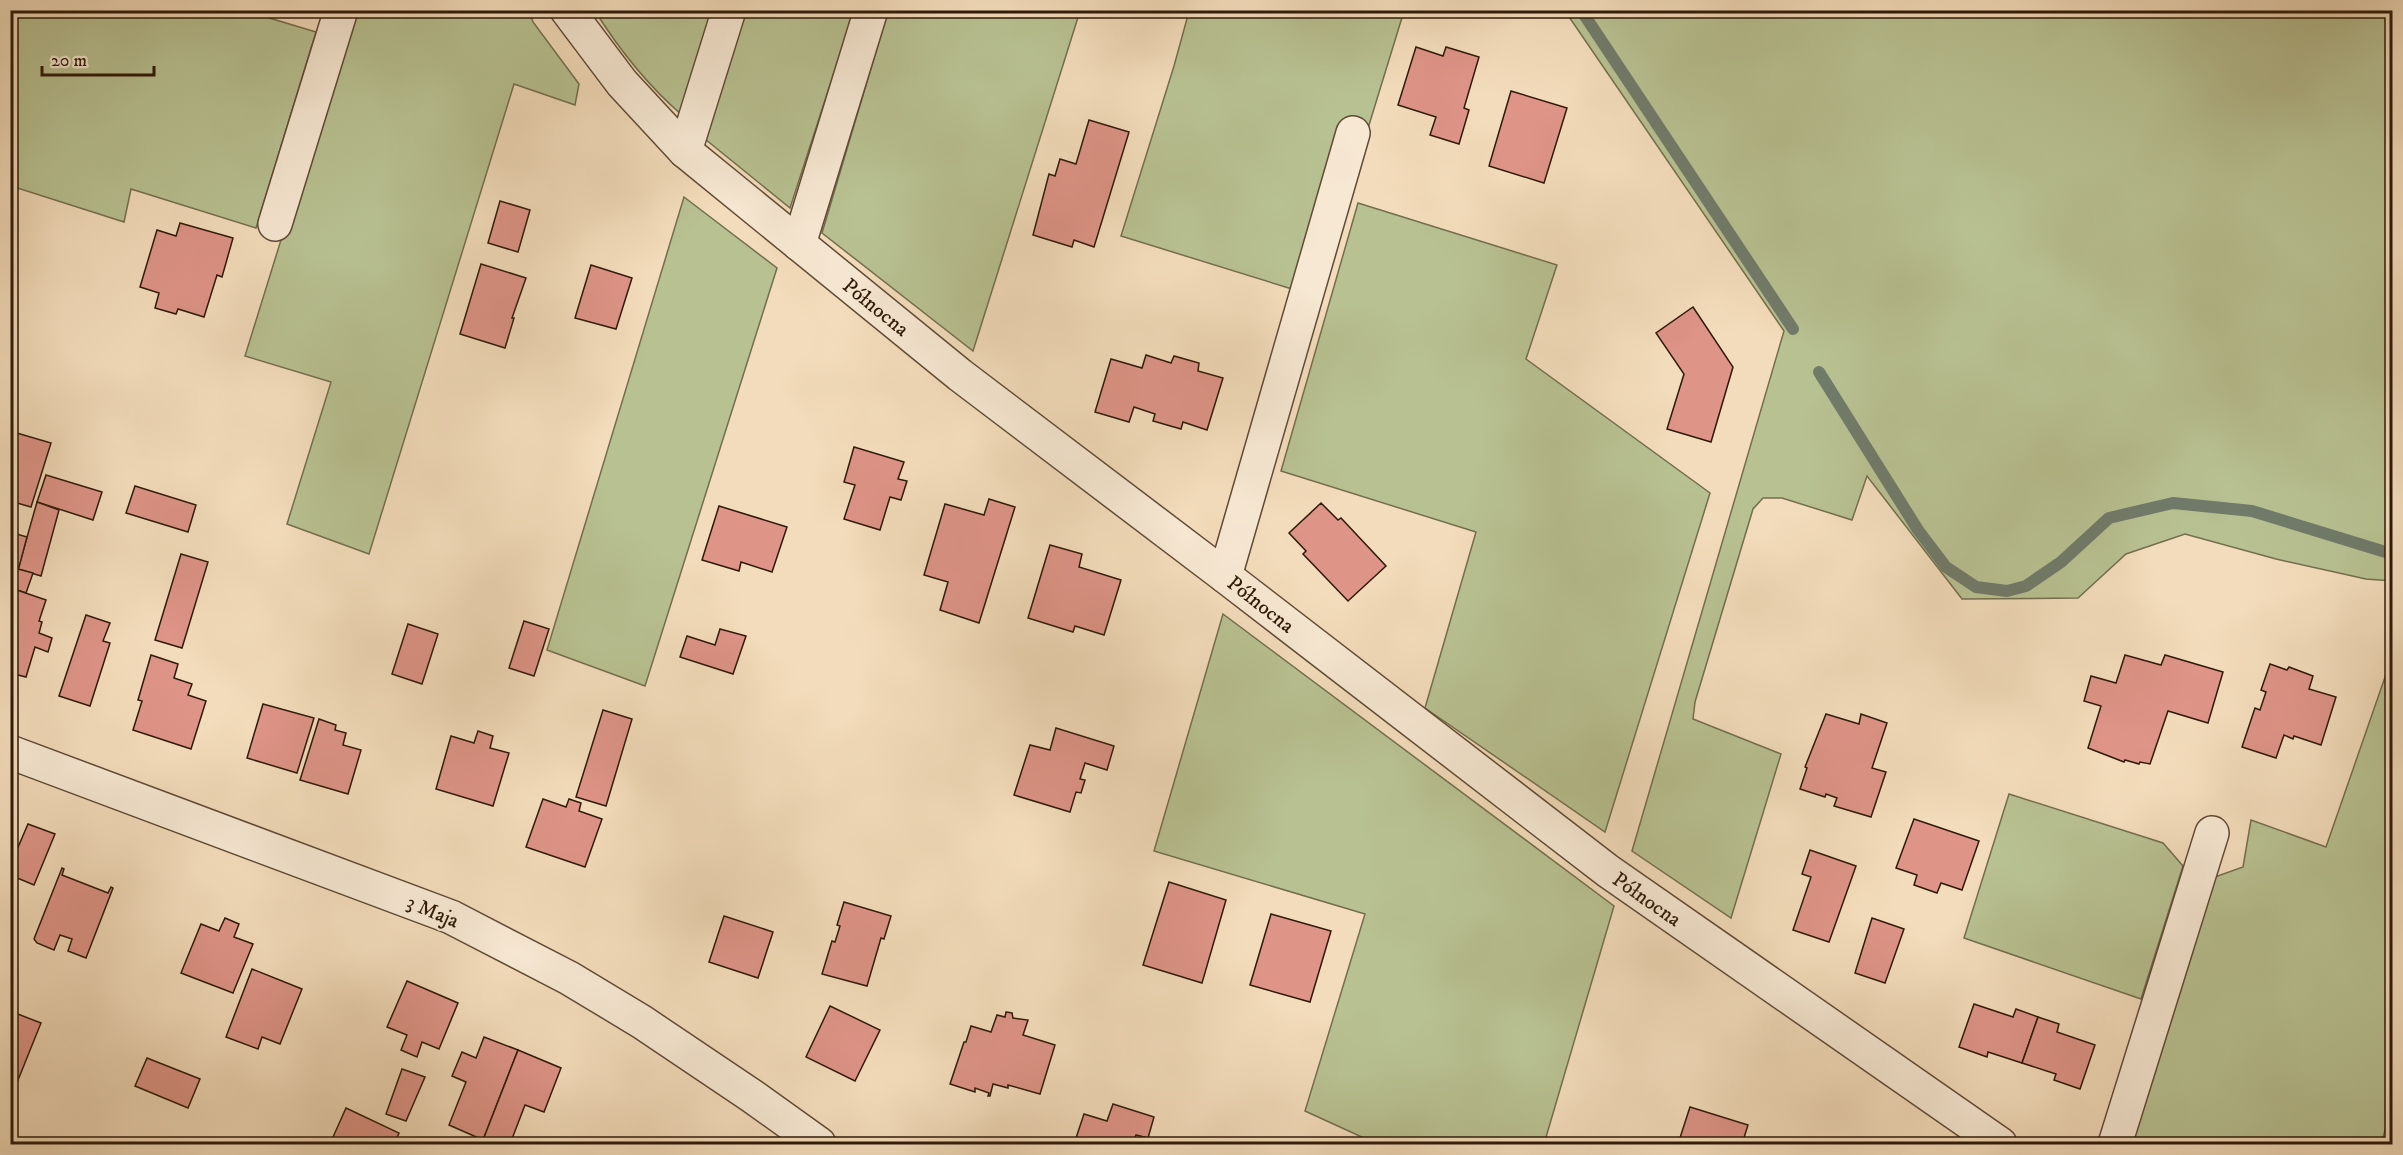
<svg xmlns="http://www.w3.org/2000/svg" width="2403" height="1155" viewBox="0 0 2403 1155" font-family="'IM FELL DW Pica',serif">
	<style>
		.green { fill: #b8c192; stroke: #746e4d; stroke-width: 1.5 }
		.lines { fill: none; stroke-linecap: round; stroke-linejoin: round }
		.stream { stroke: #717b6a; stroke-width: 12 }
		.building { fill: #de9487; stroke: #2f1a08; stroke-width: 1.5 }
		.minor-casing { stroke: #604a35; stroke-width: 36 }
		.minor { stroke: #f7e8d3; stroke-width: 33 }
		.labels { text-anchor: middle; stroke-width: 4.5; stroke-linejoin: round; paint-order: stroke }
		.street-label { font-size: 21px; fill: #2f1a08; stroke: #f7e8d3 }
	</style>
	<rect width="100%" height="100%" fill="#f3dcbb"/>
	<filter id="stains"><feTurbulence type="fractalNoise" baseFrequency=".00333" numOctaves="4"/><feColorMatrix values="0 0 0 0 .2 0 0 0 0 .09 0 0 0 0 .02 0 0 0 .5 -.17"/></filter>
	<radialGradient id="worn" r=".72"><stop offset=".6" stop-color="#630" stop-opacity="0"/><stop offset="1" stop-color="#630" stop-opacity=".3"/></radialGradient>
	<g class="green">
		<polygon points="11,10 246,11 316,32 256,228 131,189 124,222 11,186"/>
		<polygon points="352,11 529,11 533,22 579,84 575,105 514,84 369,554 287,524 331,382 245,356"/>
		<path d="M595,11H715L682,115C647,85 619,49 595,11Z"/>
		<polygon points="745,11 854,11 790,208 705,139"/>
		<polygon points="888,11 1080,11 973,351 822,233"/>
		<polygon points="1174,11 1404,11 1369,125 1345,119 1292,289 1121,236 1174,66 1188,15"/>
		<polygon points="1565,11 2392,11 2392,581 2366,579 2276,559 2185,534 2126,554 2078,598 1962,599 1867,476 1852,520 1782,498 1763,498 1753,509 1695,702 1693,719 1781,754 1731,918 1632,851 1784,331"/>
		<polygon points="684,197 777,268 645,686 547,650"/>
		<polygon points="1358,203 1557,265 1526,359 1710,493 1605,832 1425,708 1476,532 1281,471"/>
		<polygon points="1223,614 1614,906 1544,1144 1377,1144 1305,1111 1365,914 1154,851"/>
		<polygon points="2392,657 2392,1106 2381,1144 2132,1144 2212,878 2243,867 2251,820 2326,847"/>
		<polygon points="2009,794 2163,843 2183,866 2141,999 1964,938"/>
	</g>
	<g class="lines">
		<g class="stream">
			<polyline points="1581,10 1793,329"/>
			<polyline points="1819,372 1918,530 1946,567 1976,587 2007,591 2026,586 2061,562 2109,518 2173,503 2252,511 2392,554"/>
		</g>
	</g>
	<g class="building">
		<polygon points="1416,47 1443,56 1446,47 1479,57 1464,108 1469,110 1459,144 1430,135 1436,117 1398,105"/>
		<polygon points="1511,91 1567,108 1544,183 1489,166"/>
		<polygon points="1089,120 1129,132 1094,247 1074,240 1072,247 1033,235 1049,174 1055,176 1060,159 1076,164"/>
		<polygon points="500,201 530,210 518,252 488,243"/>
		<polygon points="180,223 233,238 222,277 217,275 204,317 178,309 176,314 155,308 159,293 140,287 157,230 176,236"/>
		<polygon points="481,264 526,278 512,318 514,318 505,348 460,334"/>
		<polygon points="591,265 632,278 616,329 575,318"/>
		<polygon points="1693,307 1733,367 1711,442 1667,429 1684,374 1656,333"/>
		<polygon points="1146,355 1171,363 1174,356 1199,363 1198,371 1223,378 1207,430 1183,422 1181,429 1153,421 1155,414 1134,407 1129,422 1095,412 1111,359 1142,368"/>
		<polygon points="10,431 51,443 31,507 10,501"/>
		<polygon points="854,447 904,462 898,479 907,481 901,500 890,497 880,530 844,519 855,485 844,482"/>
		<polygon points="46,475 102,492 93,520 37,502"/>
		<polygon points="135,486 196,505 188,532 126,513"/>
		<polygon points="989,499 1015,507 979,623 940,610 948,582 924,575 945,504 984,515"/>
		<polygon points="37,502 59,510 41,576 18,569"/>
		<polygon points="1321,503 1338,520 1341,518 1386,566 1348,601 1303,554 1306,551 1289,533"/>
		<polygon points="719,506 787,527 772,572 741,562 739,571 702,560"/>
		<polygon points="10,532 27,537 19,567 10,565"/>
		<polygon points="1050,545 1082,554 1079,567 1121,580 1104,635 1075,626 1073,632 1028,618"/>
		<polygon points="181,554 208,562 182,648 155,640"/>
		<polygon points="18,569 33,573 26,593 11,588"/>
		<polygon points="11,588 46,600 39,621 42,622 39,633 52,638 48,652 35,647 26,677 10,673"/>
		<polygon points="86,615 110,623 103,641 110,643 90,706 59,696"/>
		<polygon points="524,621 549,629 534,676 509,668"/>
		<polygon points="408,624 438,634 422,684 392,674"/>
		<polygon points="720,629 746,636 733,674 680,657 687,636 715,645"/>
		<polygon points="151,655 178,664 174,678 192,684 188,695 206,701 191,749 133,730 142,701 138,700"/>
		<polygon points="2125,655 2161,665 2165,655 2223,672 2208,723 2168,711 2150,764 2140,762 2139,764 2125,760 2124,762 2088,748 2101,706 2084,701 2091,676 2116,683"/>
		<polygon points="2270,664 2287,670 2289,667 2313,676 2309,689 2336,697 2321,745 2294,736 2293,739 2284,735 2276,758 2242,747 2255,708 2260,710 2266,692 2261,690"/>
		<polygon points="263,704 314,718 297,773 247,758"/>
		<polygon points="603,710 632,719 606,806 576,797"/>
		<polygon points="1826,714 1859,724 1861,714 1887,723 1872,768 1886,772 1871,817 1834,806 1837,798 1826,794 1825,797 1800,789 1807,768 1805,767"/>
		<polygon points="319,719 336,725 335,730 346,733 343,745 361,750 348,794 300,780"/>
		<polygon points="1056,728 1114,746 1107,770 1085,763 1080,779 1085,780 1081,793 1076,792 1070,812 1014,795 1030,745 1050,750"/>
		<polygon points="478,731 493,736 490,748 509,753 493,806 436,789 451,736 474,743"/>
		<polygon points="543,799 566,807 569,799 581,803 579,811 602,819 585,867 526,847"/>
		<polygon points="1914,819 1979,841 1962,890 1941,883 1937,893 1914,885 1917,875 1896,868"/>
		<polygon points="28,824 55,834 34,885 10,875 10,866"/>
		<polygon points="1810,850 1856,866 1829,942 1793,930 1811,877 1802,874"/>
		<polygon points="62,868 64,869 62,875 108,893 111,887 113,888 86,958 68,951 72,939 60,935 54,950 37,943 34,939"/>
		<polygon points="1169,882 1226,900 1202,983 1143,965"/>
		<polygon points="844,902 891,916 884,939 881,938 867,986 822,974 832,941 835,942 840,926 837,925"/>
		<polygon points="1271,914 1331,931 1310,1002 1250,985"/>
		<polygon points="724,916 773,932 758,978 709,962"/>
		<polygon points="225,918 239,924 234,937 253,944 233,993 181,973 201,924 219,931"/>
		<polygon points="1872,918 1904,929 1885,983 1855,973"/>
		<polygon points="252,969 302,989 280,1044 262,1037 258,1049 226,1037"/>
		<polygon points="407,981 458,1003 439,1049 422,1042 417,1057 401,1050 407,1035 387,1027"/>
		<polygon points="1974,1004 2013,1017 2016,1009 2038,1017 2022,1063 1988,1052 1987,1057 1959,1047"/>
		<polygon points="830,1006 880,1030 855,1081 806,1057"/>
		<polygon points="10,1011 41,1023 16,1085 10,1083"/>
		<polygon points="1006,1012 1012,1013 1013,1018 1028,1020 1023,1035 1055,1045 1040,1094 1008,1085 1008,1088 993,1084 990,1096 988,1096 989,1093 975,1088 975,1092 950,1084 964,1042 966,1042 971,1026 991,1032 997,1015 1005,1017"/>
		<polygon points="2038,1017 2059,1024 2057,1032 2095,1045 2080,1089 2054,1080 2056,1074 2022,1063"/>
		<polygon points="484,1037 518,1050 483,1140 449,1125 466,1082 452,1076 462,1052 476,1058"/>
		<polygon points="518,1050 561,1068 544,1112 525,1105 510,1144 495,1144 483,1140"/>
		<polygon points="147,1058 200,1079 188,1108 135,1086"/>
		<polygon points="402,1069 425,1077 406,1121 386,1114"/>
		<polygon points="1113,1104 1154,1117 1148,1138 1136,1135 1133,1144 1074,1144 1084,1114 1107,1121"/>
		<polygon points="1690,1107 1748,1125 1742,1144 1744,1144 1678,1144"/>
		<polygon points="346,1108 399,1133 394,1144 349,1144 333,1137"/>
	</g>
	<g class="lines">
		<g class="minor-casing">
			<g id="minor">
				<polyline points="567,10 622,83 685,151 960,375 1225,576 1608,871 2000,1144"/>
				<polyline points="685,151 729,10"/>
				<polyline points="275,224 341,10"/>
				<polyline points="799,244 871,10"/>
				<polyline points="1225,576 1353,133"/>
				<polyline points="10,752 451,917 569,978 642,1022 752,1096 819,1144"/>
				<polyline points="2115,1144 2212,833"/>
			</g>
		</g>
		<use href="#minor" class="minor"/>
	</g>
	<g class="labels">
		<g class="street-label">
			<text transform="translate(876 307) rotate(39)" y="7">Północna</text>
			<text transform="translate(1261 604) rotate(38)" y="7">Północna</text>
			<text transform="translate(1647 899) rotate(35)" y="7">Północna</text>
			<text transform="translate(433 911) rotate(23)" y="7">3 Maja</text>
		</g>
	</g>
	<rect width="2403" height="1155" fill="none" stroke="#f3dcbb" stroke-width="36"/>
	<rect x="12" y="12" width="2379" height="1131" fill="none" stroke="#2f1a08" stroke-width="3"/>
	<rect x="18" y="18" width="2367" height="1119" fill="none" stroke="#2f1a08" stroke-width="1.5"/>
	<path d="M42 66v9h112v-9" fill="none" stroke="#2f1a08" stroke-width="3"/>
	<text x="51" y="66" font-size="18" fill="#2f1a08" stroke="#f7e8d3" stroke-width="4.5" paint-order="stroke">20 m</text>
	<rect width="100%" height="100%" filter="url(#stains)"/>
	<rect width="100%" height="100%" fill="url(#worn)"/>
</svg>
